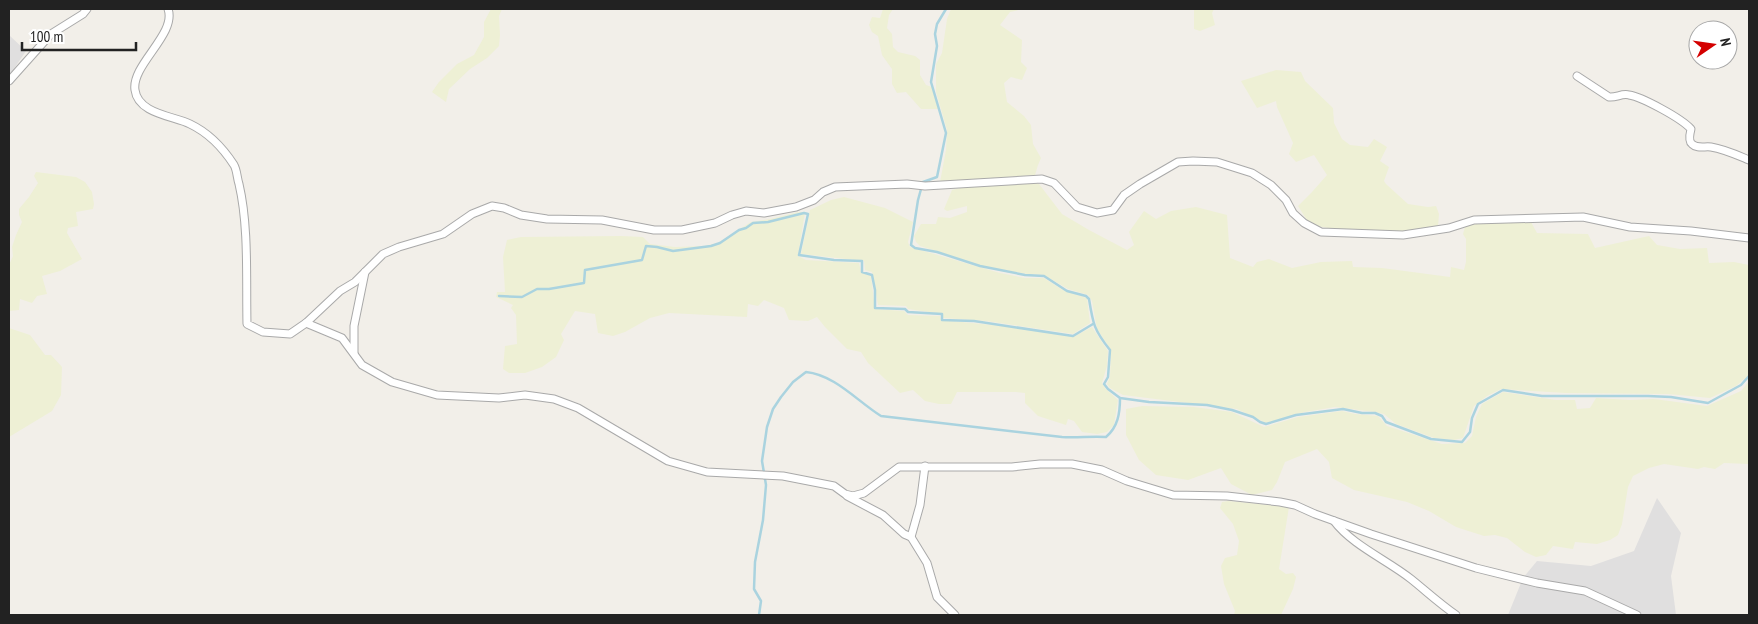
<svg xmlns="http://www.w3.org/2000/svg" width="1758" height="624" viewBox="0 0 1758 624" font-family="'PT Sans Narrow',sans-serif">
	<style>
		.residential { fill: #e0dfdf }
		.farmland { fill: #eef0d5 }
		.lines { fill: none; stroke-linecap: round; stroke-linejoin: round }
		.stream { stroke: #aad3df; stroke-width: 2.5 }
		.minor-casing { stroke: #a9a9a9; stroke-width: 9 }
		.minor { stroke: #fff; stroke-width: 7 }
	</style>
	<rect width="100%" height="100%" fill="#f2efe9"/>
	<g class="residential">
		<polygon points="9,35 26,51 9,76"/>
		<polygon points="1657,498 1681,533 1671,576 1676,615 1508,615 1523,578 1537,561 1591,566 1634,551"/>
	</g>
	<g class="farmland">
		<polygon points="491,9 502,9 499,16 500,35 499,46 487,58 470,69 449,89 446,102 432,92 439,82 457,64 474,55 484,37 484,22"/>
		<polygon points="883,9 893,9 889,15 887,28 892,34 893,47 898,52 915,56 920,60 920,75 926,85 932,87 938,109 921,109 906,92 897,93 892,84 892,69 882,55 878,36 872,32 869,25 872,17 880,18"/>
		<polygon points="951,9 1023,9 1010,12 1000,25 1022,40 1021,62 1027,68 1022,80 1011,77 1004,83 1007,102 1024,116 1031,125 1033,144 1041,158 1038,165 1035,175 940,182 946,150 947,130 936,92 936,64 942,53 947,19"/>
		<polygon points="1194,9 1214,9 1212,13 1215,25 1200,31 1194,29"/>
		<polygon points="1276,70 1301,72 1305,81 1333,108 1334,123 1342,139 1350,145 1368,147 1374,139 1387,147 1380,161 1389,167 1384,181 1386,184 1408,204 1428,207 1436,206 1439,214 1438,227 1401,233 1341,230 1310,225 1298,206 1312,192 1327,175 1314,155 1296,162 1289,154 1293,143 1277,107 1276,101 1257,108 1241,81"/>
		<polygon points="36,172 76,177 85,182 92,192 94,204 93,209 76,212 78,226 68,228 67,233 82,259 60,271 42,276 47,294 37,296 32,303 20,299 19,310 9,311 9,265 13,256 12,247 16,235 22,222 19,215 19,209 29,197 38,183 34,176"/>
		<polygon points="1027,181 1039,184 1062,214 1089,230 1127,250 1134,245 1129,232 1144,211 1156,219 1171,211 1196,207 1227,215 1230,258 1253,267 1257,262 1269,259 1292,268 1321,262 1352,261 1353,267 1382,268 1450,277 1451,267 1464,270 1466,262 1466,239 1463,234 1465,227 1479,223 1531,222 1537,233 1588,234 1595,248 1649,236 1657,245 1680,249 1707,248 1709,263 1734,262 1749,265 1749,375 1736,386 1710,398 1668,394 1566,393 1501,389 1487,396 1474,406 1463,438 1454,440 1434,438 1396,424 1384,414 1375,412 1335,407 1305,412 1266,423 1237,409 1123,395 1110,388 1107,384 1110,377 1111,350 1097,329 1092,301 1088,295 1068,289 1044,275 1027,274 986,267 920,246 916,242 914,236 921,224 936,224 938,217 950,218 967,212 967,206 947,211 944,209 952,190 972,185 1000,186"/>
		<polygon points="844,197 885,208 913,222 908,242 910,247 1000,273 1025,278 1044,278 1063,290 1087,298 1090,323 1073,334 986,321 943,318 943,314 908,309 906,306 878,305 872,272 865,270 864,261 801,254 810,210 831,200"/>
		<polygon points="798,212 805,212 798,256 806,260 859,263 861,272 871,276 875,309 904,311 908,315 940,316 941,320 1013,327 1075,336 1092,327 1108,351 1107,366 1102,383 1105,388 1118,400 1114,425 1107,432 1097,434 1082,432 1074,421 1068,419 1066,425 1038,416 1025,403 1025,393 1016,392 957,392 951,404 939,404 925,401 913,390 900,393 868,363 861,352 847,349 825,327 817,317 808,321 789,320 784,308 764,300 758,306 748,304 747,317 669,313 650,318 625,332 613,336 598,333 595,314 575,311 561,334 564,340 556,357 542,367 525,373 509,373 503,369 505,346 517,344 516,315 511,308 513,305 496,297 497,292 505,292 503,257 507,240 521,237 621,236 643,237 650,244 675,247 704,246 718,243 751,222 770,219"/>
		<polygon points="9,328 30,335 45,355 51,355 62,367 61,395 52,411 9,437"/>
		<polygon points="1749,381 1749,464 1724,463 1715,469 1704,467 1698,469 1664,464 1649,468 1633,476 1628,487 1622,524 1618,535 1610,540 1597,544 1575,542 1573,549 1553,546 1546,555 1536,557 1525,552 1507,538 1495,535 1484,536 1456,527 1429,511 1407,502 1354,490 1332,478 1329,462 1317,449 1285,462 1277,482 1272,490 1252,495 1231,484 1221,468 1188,480 1156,475 1139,460 1126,435 1126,409 1142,406 1194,407 1232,412 1264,427 1298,417 1342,411 1355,414 1378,416 1387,426 1442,444 1465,443 1472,436 1476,417 1482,404 1503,392 1556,400 1575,400 1577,409 1590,408 1596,398 1630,400 1654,399 1707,406 1741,391"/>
		<polygon points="1228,501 1289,507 1279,569 1286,574 1293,573 1296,577 1293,589 1281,615 1234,615 1235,611 1224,584 1221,566 1225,558 1237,555 1239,541 1233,524 1220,508 1222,502"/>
	</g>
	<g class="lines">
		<g class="stream">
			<path d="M946,9L937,24L935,34L937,46L931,82L946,133L937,177L923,182L918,200L911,245L915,248L937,252L980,266L1025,275L1044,276L1067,291L1086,296L1089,299C1093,324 1094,330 1110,350L1108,377L1104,384L1108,389L1120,398L1149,402L1207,405L1232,410L1253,417L1260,422L1266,424L1296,415L1343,409L1362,413H1375L1382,416L1386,422L1431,439L1462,442L1470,432L1472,418L1478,404L1503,390L1542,396H1648L1671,397L1708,403L1741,385L1749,376"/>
			<polyline points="499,296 522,297 537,289 549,289 584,283 585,270 642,260 646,246 657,247 673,251 711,246 720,243 739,230 746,228 753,223 768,222 804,213 808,214 799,255 834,260 862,261 862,272 872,275 875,290 875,308 905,309 908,312 942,314 942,320 974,321 1073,336 1093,324"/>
			<path d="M759,615L761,601L754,589L755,562L763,520L766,485L762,461L767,427L773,409L781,397L793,382L806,372C835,375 857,401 881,416L1062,437C1077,438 1091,436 1106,437C1118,427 1120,413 1120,398"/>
		</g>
		<g class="minor-casing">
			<g id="minor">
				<path d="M168,9C177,34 131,65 135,90C138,114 174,116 190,124C209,133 223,148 234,165C237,170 237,178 239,184C249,227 246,279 247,324L263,332L290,334L306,323L340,291L355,282L383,254L399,247L443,234L472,214L492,206L504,208L521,215L547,219L602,220L654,230H682L715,223L732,215L746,211L764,213L796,207L814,200L823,192L835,187L907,184L925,186L1042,179L1054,183L1077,207L1097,213L1113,210L1124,195L1140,184L1178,162L1193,161L1217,162L1252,173L1271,185L1286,200L1293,213L1304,223L1321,232L1403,235L1449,228L1474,220L1583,217L1630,227L1691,231L1749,238"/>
				<path d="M1577,76L1609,97C1616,98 1622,93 1629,95C1642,97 1681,118 1691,129C1690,133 1688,141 1692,144C1697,149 1705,146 1711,147C1724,149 1737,155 1749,160"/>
				<polyline points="9,81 51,34 83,14 87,9"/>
				<polyline points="306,323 342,338 362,365 392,382 437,395 499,398 525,395 554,399 578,408 668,461 707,472 783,476 834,486 845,494 853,496 864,493 899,467 1012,467 1040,464 1072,464 1102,470 1127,481 1173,495 1227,496 1280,502 1295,505 1315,514 1371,534 1476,568 1537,583 1585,591 1637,615"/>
				<polyline points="354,353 354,326 365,272"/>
				<polyline points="847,496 883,515 904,534 911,537 927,563 937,597 955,615"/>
				<path d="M1334,521C1352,545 1387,560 1411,579C1426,591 1440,604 1456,615"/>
				<polyline points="911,537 920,505 925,466"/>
			</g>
		</g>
		<use href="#minor" class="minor"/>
	</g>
	<rect width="1758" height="624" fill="none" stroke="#222222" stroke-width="20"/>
	<g transform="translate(1713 45) rotate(77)"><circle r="24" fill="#ffffff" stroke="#a7a7a7"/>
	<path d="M0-4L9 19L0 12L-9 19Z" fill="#d40000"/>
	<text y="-8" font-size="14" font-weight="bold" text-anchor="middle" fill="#222222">N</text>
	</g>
	<path d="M22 42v8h114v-8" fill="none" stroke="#222222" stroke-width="2.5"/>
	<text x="30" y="42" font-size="15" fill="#222222" stroke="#ffffff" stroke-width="4" paint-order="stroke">100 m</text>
</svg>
